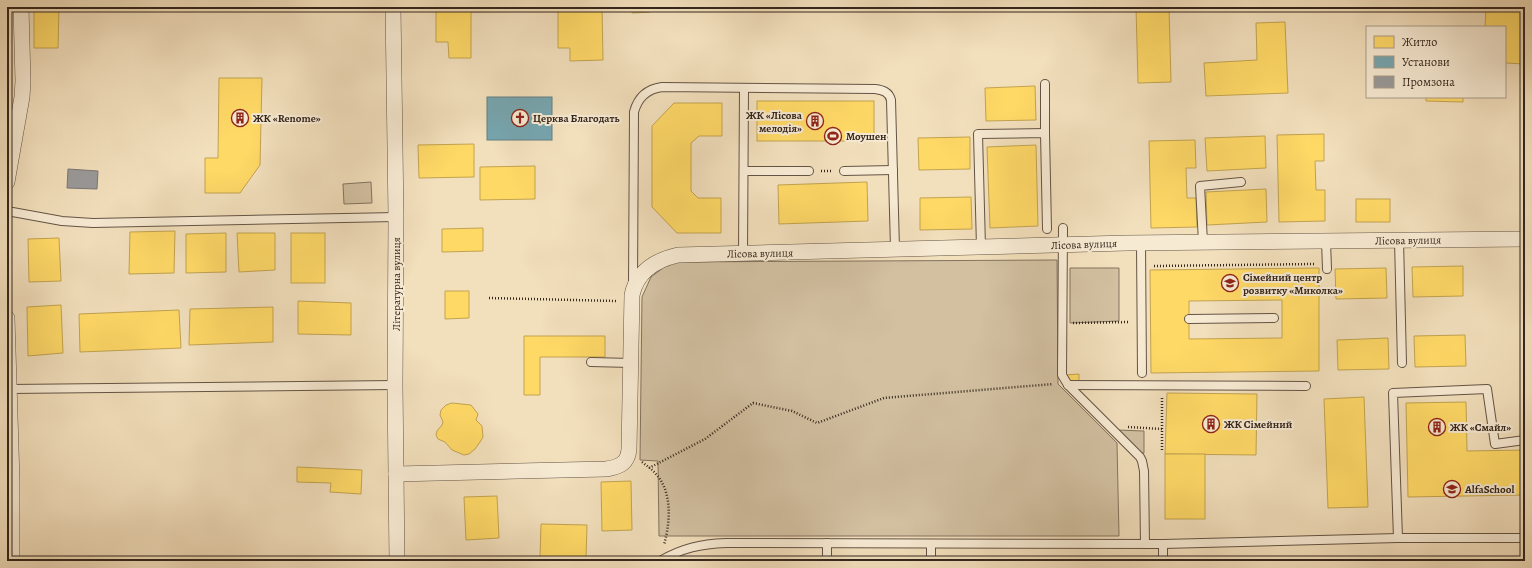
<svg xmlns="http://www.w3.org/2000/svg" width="1532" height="568" viewBox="0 0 1532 568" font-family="Alegreya,serif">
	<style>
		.green { fill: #d2c0a1; stroke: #83735f }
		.homes { fill: #ffd966; stroke: #c2a350; fill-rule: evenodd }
		.public { fill: #76a5af; stroke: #627f83 }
		.industry { fill: #999; stroke: #7b7674 }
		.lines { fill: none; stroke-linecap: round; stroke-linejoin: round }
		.lane-casing { stroke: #645445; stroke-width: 10 }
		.street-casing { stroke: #645445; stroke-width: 16 }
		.path { stroke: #34261d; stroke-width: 2.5; stroke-dasharray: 1 2; stroke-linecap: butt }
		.lane { stroke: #f7ead3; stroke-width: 8 }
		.street { stroke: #f7ead3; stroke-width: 15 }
		.labels { text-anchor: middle; stroke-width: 4; stroke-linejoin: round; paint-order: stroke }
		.poi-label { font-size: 11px; font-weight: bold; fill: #34261d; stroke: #f7ead3; text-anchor: start }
		.street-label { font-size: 11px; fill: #34261d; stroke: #f7ead3 }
	</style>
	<rect width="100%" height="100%" fill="#f2dfbc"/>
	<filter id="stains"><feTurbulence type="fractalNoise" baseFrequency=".005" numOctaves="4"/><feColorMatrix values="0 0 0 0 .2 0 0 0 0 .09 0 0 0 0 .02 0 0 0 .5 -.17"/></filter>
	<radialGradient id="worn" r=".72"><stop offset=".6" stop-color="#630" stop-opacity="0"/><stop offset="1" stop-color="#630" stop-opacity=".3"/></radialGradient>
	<g class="green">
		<polygon points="371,182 372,203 344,204 343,184"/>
		<polygon points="1057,260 1058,384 1117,443 1119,536 659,536 658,461 640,460 642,297 651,277 671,262"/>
		<polygon points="1070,268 1119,268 1119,321 1070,323"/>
		<polygon points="1117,430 1144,431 1144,453 1139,453"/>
	</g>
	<g class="homes">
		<polygon points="34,7 59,7 58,48 34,48"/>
		<rect x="341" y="7" width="31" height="1"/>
		<polygon points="436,7 602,7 603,60 570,61 570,48 558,48 558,11 471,12 471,58 449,58 448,42 436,42"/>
		<polygon points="632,7 649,7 650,12 632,13"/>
		<polygon points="1136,7 1204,7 1169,8 1171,82 1138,83"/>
		<polygon points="1486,7 1525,7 1525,64 1505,63 1505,27 1485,27"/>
		<polygon points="1285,22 1288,93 1206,96 1204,63 1257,60 1256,23"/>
		<polygon points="219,78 262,78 260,165 240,193 205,193 205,158 218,158"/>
		<polygon points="1035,86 1036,120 986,121 985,88"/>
		<polygon points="1426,97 1463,97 1463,102 1426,101"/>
		<rect x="757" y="101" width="117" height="40"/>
		<polygon points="674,103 722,103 722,136 699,136 691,143 691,191 698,198 721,198 721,233 677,233 652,207 652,126"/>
		<polygon points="1324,134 1324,161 1315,161 1316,190 1325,190 1325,221 1279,222 1277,135"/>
		<polygon points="1265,136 1266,168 1207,171 1205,138"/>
		<polygon points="970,137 970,169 919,170 918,138"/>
		<polygon points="1195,140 1196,168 1186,168 1187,198 1196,198 1197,227 1151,228 1149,141"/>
		<polygon points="474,144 474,177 419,178 418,145"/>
		<polygon points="1036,145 1038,226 990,228 987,147"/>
		<polygon points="535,166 535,199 480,200 480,167"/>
		<polygon points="867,182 868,221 779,224 778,185"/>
		<polygon points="1266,189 1267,222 1207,225 1206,192"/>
		<polygon points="971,197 972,229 920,230 920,198"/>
		<rect x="1356" y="199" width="34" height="23"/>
		<polygon points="483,228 483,251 442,252 442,229"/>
		<polygon points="175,231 174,273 129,274 130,232"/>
		<polygon points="226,233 226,272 186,273 186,234"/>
		<polygon points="237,233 275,233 275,270 239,272"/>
		<rect x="291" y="233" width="34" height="50"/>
		<polygon points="59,238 61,281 29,282 28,239"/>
		<polygon points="1463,266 1463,296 1413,297 1412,267"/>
		<path d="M1319,268V371L1151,373L1150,270ZM1282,300V338L1189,339V301Z"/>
		<polygon points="1386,268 1387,298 1336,299 1335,269"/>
		<polygon points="445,291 469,291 469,318 445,319"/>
		<polygon points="298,301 351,303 351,335 298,334"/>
		<polygon points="61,305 63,353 28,356 27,307"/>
		<polygon points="273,307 273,342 189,345 190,309"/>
		<polygon points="179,310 181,348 80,352 79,314"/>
		<polygon points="1465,335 1466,366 1415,367 1414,336"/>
		<polygon points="524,336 605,336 605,357 540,357 540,395 524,395"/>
		<polygon points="1388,338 1389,369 1338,370 1337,340"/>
		<polygon points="1079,374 1079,381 1066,382 1065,375"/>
		<polygon points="1167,393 1257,394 1256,455 1165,454"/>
		<polygon points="1364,397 1368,507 1328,508 1324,399"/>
		<polygon points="1466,402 1467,451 1525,450 1525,495 1408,497 1406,403"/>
		<polygon points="452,403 471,405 478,414 476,420 482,426 483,437 480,442 475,449 469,454 464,455 452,450 445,442 438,439 436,435 437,431 442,425 443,422 440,415 441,410 446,405"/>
		<rect x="1165" y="454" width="40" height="65"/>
		<polygon points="297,467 362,470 361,494 330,492 331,483 297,482"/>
		<polygon points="631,481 632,530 602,531 601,482"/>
		<polygon points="497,496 499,538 466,540 464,497"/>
		<polygon points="541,524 587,525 586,558 540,557"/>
	</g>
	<rect class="public" x="487" y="97" width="65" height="43"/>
	<polygon class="industry" points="68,169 98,171 97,189 67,188"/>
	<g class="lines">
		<g class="lane-casing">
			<g id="lane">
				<polyline points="1045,84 1045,133"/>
				<polyline points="744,171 809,171"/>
				<polyline points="844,171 893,170"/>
				<polyline points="7,211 62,221 93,223 396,217"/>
				<polyline points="1063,228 1062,375 1068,385 1140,457 1142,461 1144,471 1145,544"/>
				<polyline points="1399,240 1402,363"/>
				<polyline points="1326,241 1327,269"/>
				<polyline points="1203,242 1200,186 1241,182"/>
				<polyline points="1141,243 1142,373"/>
				<polyline points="981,247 978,134 1045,133 1047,229"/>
				<polyline points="743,253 744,88"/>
				<path d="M633,285L634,112C638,97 647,89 662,87L875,89C883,90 889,92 891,100L895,249"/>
				<polyline points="1189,319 1274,318"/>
				<polyline points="591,362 631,363"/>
				<polyline points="1068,385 1306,386"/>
				<polyline points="9,389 395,385"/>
				<polyline points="1525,440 1495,444 1487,389 1393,393 1398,538 1525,538"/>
				<polyline points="1163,544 1163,561"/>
				<path d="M660,561C682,548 701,544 726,543L1163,544L1398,538"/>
				<polyline points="827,561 827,543"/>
				<polyline points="931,561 931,544"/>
			</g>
		</g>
		<g class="street-casing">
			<g id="street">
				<polyline points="393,7 396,217 395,385 397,561"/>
				<polyline points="7,182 22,97 23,81 21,7"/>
				<polyline points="7,318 12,481 12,561"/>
				<path d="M396,474L606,469C620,467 628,463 629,449L632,295C637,271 656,260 678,255L1127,243L1525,239"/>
			</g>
		</g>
		<g class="path">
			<polyline points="821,171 832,171"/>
			<polyline points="1154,266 1315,264"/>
			<polyline points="489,298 616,301"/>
			<polyline points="1073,323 1130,322"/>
			<polyline points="1128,427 1162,429"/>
			<polyline points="1162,450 1162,397"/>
			<path d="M642,462C647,466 652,469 656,474C673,493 670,523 664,545"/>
			<polyline points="649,468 705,439 753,403 792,411 817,423 884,398 1053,384"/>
		</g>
		<use href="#lane" class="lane"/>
		<use href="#street" class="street"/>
	</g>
	<defs>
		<g id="building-ring" transform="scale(0.9)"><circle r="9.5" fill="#f7ead3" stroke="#8f2418" stroke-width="1.5"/><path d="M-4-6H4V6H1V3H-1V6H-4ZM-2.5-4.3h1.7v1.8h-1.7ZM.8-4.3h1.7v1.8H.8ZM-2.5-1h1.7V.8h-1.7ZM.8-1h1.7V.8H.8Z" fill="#8f2418"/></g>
		<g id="church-ring" transform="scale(0.9)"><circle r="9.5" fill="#f7ead3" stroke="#8f2418" stroke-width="1.5"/><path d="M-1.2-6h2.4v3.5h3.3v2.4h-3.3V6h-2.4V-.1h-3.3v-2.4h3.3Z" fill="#8f2418"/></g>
		<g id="stadium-ring" transform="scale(0.9)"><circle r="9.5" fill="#f7ead3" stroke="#8f2418" stroke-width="1.5"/><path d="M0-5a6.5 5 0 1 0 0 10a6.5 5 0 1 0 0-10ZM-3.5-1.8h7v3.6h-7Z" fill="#8f2418"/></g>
		<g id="school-ring" transform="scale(0.9)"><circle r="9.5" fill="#f7ead3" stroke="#8f2418" stroke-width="1.5"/><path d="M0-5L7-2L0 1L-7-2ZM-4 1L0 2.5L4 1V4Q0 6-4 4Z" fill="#8f2418"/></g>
	</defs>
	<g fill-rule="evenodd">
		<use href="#building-ring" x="240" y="118"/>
		<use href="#church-ring" x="520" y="118"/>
		<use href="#building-ring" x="815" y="121"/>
		<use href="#stadium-ring" x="833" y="136"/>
		<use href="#school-ring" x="1230" y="283"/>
		<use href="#building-ring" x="1211" y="424"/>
		<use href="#building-ring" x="1437" y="427"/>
		<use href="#school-ring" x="1452" y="489"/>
	</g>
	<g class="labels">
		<g class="poi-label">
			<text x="802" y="119" text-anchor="end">ЖК «Лісова<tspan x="802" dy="13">мелодія»</tspan></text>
			<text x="253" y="122">ЖК «Renome»</text>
			<text x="533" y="122">Церква Благодать</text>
			<text x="846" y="140">Моушен</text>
			<text x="1243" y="281">Сімейний центр<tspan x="1243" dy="13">розвитку «Миколка»</tspan></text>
			<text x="1224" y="428">ЖК Сімейний</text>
			<text x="1450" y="431">ЖК «Смайл»</text>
			<text x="1465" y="493">AlfaSchool</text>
		</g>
		<g class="street-label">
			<text transform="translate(1408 240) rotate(-1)" y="4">Лісова вулиця</text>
			<text transform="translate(1084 244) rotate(-2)" y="4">Лісова вулиця</text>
			<text transform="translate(760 253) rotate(-1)" y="4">Лісова вулиця</text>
			<text transform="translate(396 284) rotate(-90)" y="4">Літературна вулиця</text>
		</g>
	</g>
	<rect width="1532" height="568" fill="none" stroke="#f2dfbc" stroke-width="24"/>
	<rect x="8" y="8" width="1516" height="552" fill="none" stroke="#34261d" stroke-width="2"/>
	<rect x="12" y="12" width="1508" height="544" fill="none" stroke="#34261d"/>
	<rect x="1366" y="26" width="140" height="72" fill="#f7ead3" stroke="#a99c8a"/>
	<rect x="1374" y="36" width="20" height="12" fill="#ffd966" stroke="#a99c8a"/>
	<text x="1402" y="46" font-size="12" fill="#34261d">Житло</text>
	<rect x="1374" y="56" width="20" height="12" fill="#76a5af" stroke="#a99c8a"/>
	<text x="1402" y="66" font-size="12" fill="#34261d">Установи</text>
	<rect x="1374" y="76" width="20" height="12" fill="#999999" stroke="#a99c8a"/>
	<text x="1402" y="86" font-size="12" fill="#34261d">Промзона</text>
	<rect width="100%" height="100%" filter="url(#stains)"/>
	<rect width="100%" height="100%" fill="url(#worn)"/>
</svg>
